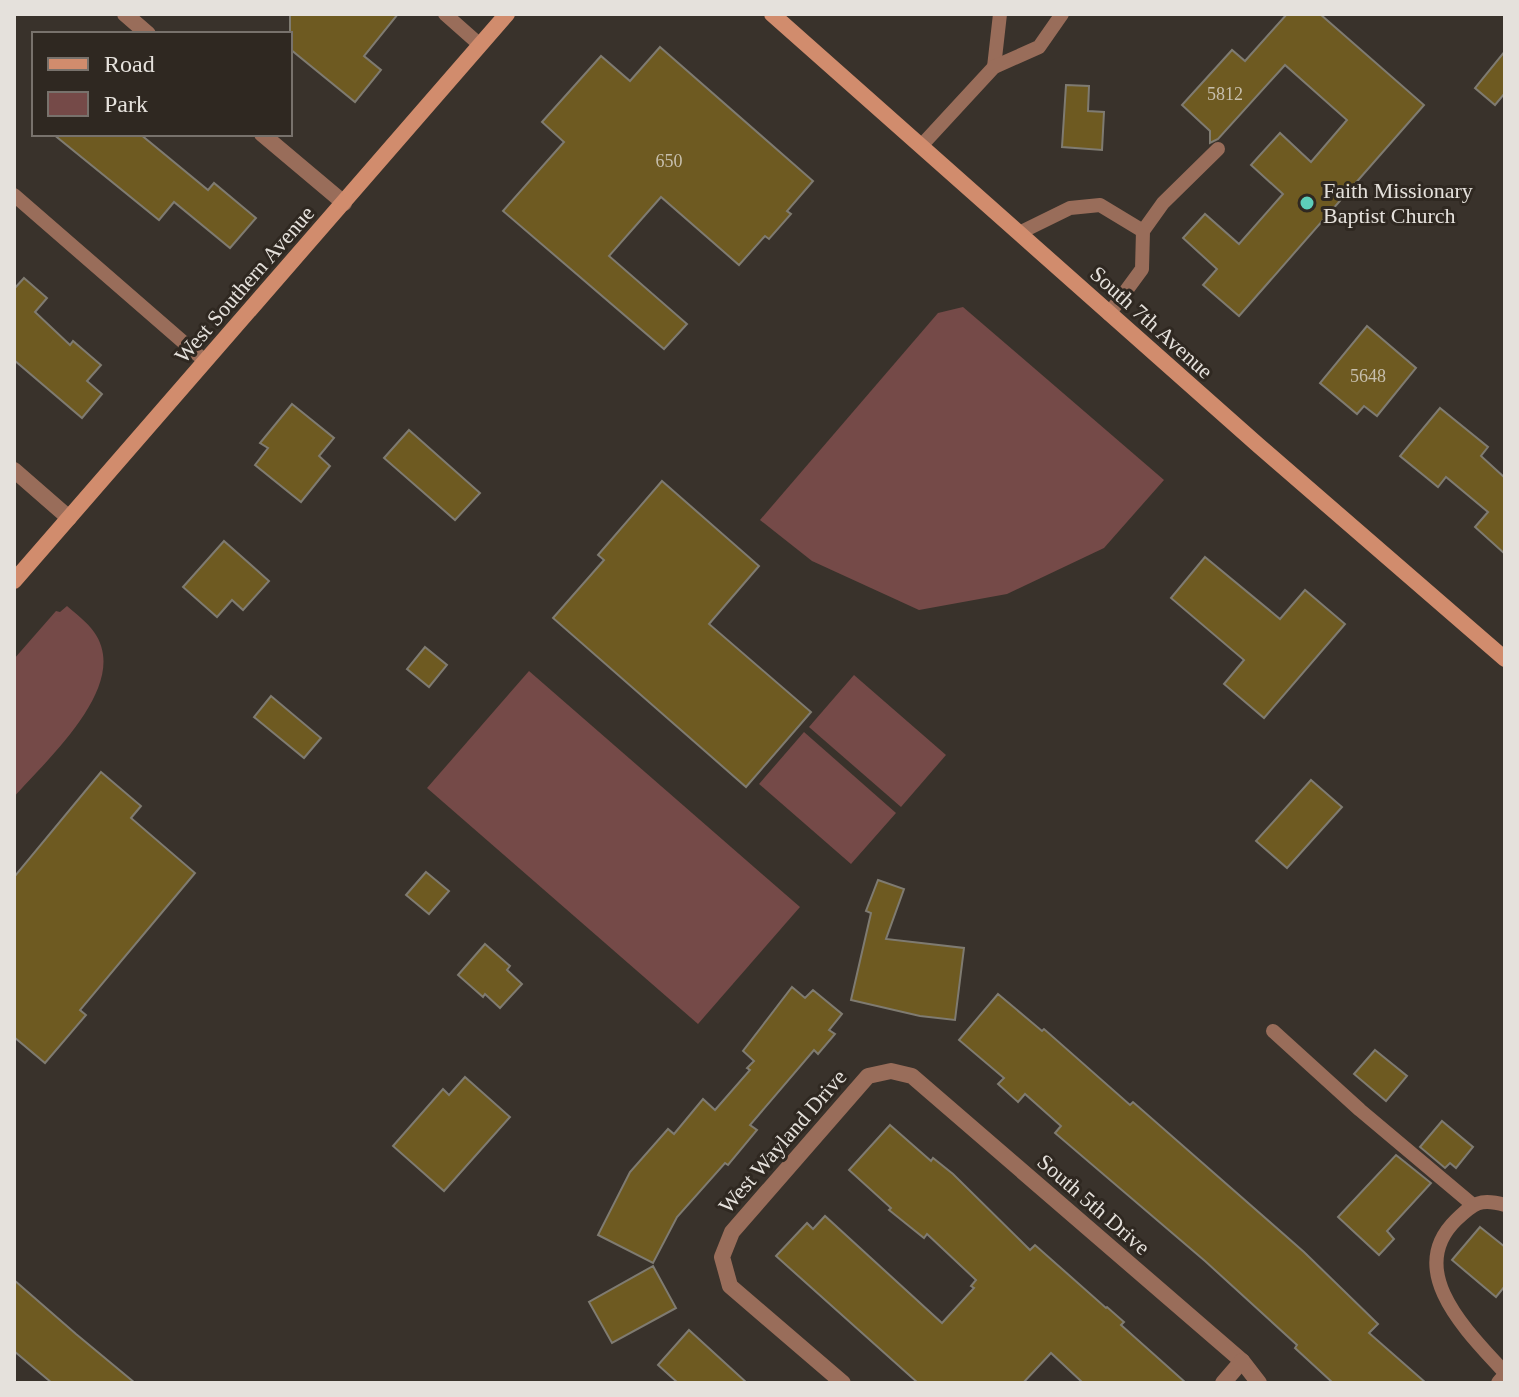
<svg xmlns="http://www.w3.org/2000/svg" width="1519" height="1397" viewBox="0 0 1519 1397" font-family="'Times New Roman',serif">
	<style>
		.green { fill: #754a48 }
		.building { fill: #6e5a21; stroke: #7f7b71; stroke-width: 2 }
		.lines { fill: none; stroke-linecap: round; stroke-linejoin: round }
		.lane { stroke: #996d5a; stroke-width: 14 }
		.street { stroke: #996d5a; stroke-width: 16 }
		.secondary { stroke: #d18c6d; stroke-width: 16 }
		.poi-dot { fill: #5dceb9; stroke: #2f2821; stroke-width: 3 }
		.labels { text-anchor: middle; stroke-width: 6; stroke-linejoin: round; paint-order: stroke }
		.number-label { font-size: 18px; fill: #c7bfad }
		.poi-label { font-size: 22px; fill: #e5e1dc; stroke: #2f2821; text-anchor: start }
		.street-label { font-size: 22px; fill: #e5e1dc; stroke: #2f2821 }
	</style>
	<rect width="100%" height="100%" fill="#39322b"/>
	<g class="green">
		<polygon points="963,307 1164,480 1104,548 1007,594 919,610 812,561 760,520 938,313"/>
		<path d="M67,606C76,614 87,622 94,632C132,685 46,760 14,797V659L56,611L60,612Z"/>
		<polygon points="529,671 800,907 698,1024 427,788"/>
		<polygon points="854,675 946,755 901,807 809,727"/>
		<polygon points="804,732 896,813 851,864 759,784"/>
	</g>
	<g class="building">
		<polygon points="290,14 398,14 364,56 381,70 355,102 290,49"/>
		<polygon points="1287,14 1320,14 1424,105 1239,316 1203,285 1217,269 1183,238 1205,214 1239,244 1283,194 1251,165 1280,133 1311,162 1347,120 1285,65 1218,139 1210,143 1210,131 1182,105 1232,50 1245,61"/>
		<polygon points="660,47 813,181 787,211 791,214 769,239 765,236 739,265 661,197 609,256 687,324 664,349 503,211 564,142 542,122 601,56 630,81"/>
		<polygon points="1505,51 1505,93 1495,105 1475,88"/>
		<polygon points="1066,85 1089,86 1088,111 1104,112 1102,150 1062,147"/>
		<polygon points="53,134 140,134 208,190 214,183 256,218 230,248 174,202 159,220"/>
		<polygon points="24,278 47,298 35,312 70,345 73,341 101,365 87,381 102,394 82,418 14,360 14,289"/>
		<polygon points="1367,326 1416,368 1377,416 1364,406 1357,414 1320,383"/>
		<polygon points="292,404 334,438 319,456 330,466 301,502 255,465 268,448 260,443"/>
		<polygon points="1440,408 1488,447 1481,456 1505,478 1505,554 1475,527 1488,512 1446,477 1438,487 1400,456"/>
		<polygon points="409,430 480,493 455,520 384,458"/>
		<polygon points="662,481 759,566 709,624 811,712 746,787 553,618 604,560 598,555"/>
		<polygon points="224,541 269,581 243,610 232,600 217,617 183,587"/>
		<polygon points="1205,557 1280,619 1305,590 1345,624 1264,718 1224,684 1244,660 1171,598"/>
		<polygon points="425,647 447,665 429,687 407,669"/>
		<polygon points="271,696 321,738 304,758 254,717"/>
		<polygon points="101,772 141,806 131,818 195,873 80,1010 86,1015 45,1063 14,1037 14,877"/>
		<polygon points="1311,780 1342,807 1287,868 1256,841"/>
		<polygon points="426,872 449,891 429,914 406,895"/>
		<polygon points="878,880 904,889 886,939 964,948 955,1020 920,1016 851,1000 871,913 866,911"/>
		<polygon points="485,944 510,966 507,970 522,984 500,1008 485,994 483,997 458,975"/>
		<polygon points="792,987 805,998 813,990 842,1014 829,1030 835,1034 818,1054 814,1050 750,1125 757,1130 728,1165 725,1163 677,1217 653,1263 598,1235 630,1172 668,1129 674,1134 703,1099 715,1110 750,1070 747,1068 754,1061 743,1051"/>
		<polygon points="998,994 1042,1031 1044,1029 1130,1105 1133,1102 1304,1252 1378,1324 1369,1333 1426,1383 1333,1383 1295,1348 1297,1345 1205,1261 1055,1133 1061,1126 1025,1094 1018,1102 998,1084 1004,1078 959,1040"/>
		<polygon points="1375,1050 1407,1076 1386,1101 1354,1074"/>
		<polygon points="465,1077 510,1117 444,1191 393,1146 443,1089 449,1095"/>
		<polygon points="1442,1121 1473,1147 1456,1168 1450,1163 1445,1168 1420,1147"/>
		<polygon points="890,1125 931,1161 933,1158 953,1174 1030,1250 1035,1245 1106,1308 1107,1307 1124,1322 1121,1325 1186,1383 1083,1383 1051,1353 1023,1383 918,1383 776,1256 807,1223 813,1229 825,1216 942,1323 974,1288 971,1286 976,1280 927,1234 924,1238 889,1210 891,1208 849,1170"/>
		<polygon points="1396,1155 1431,1183 1387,1231 1394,1239 1379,1255 1338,1217"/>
		<polygon points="1480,1227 1505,1247 1505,1286 1496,1297 1452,1260"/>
		<polygon points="653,1266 676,1308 612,1343 589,1302"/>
		<polygon points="14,1280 76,1334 135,1383 52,1383 14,1351"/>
		<polygon points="689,1330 747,1383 678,1383 658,1365"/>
	</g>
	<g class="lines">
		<g class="lane">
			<polyline points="445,14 480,45"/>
			<polyline points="994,67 1000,14"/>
			<polyline points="921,146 994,67 1039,47 1062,14"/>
			<polyline points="14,195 205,361"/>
			<polyline points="1019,233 1070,208 1100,205 1143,231"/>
			<polyline points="1109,314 1142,269 1143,231 1163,203 1218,149"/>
			<polyline points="1273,1031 1360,1110 1473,1205"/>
			<path d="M1505,1205C1480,1198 1474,1203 1456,1220C1403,1272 1470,1334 1505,1373"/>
		</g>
		<g class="street">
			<polyline points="125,14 148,34"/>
			<polyline points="262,134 344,203"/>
			<polyline points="14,470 69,518"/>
			<polyline points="843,1383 730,1286 722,1257 732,1232 868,1076 891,1071 912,1076 1242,1361 1259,1383"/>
			<polyline points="1223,1383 1242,1361"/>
			<polyline points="1499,1383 1505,1376"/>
		</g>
		<g class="secondary">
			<polyline points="772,14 1258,445 1505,659"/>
			<polyline points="14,581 507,14"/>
		</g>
	</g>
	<circle class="poi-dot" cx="1307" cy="203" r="8"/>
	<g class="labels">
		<g class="number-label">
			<text x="1225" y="100">5812</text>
			<text x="669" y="167">650</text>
			<text x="1368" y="382">5648</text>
		</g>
		<g class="poi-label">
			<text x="1323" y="198">Faith Missionary<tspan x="1323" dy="25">Baptist Church</tspan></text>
		</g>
		<g class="street-label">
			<text transform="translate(244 284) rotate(-49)" y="8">West Southern Avenue</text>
			<text transform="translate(1152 322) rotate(42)" y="8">South 7th Avenue</text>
			<text transform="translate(782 1141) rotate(-49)" y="8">West Wayland Drive</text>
			<text transform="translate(1094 1204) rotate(41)" y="8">South 5th Drive</text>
		</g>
	</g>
	<rect width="1519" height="1397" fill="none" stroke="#e5e1dc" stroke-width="32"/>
	<rect x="32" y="32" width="260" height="104" fill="#2f2821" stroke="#78726c" stroke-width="2"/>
	<rect x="48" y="58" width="40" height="12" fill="#d18c6d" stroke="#78726c" stroke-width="2"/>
	<text x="104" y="72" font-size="24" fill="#e5e1dc">Road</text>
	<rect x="48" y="92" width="40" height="24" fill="#754a48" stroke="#78726c" stroke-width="2"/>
	<text x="104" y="112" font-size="24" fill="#e5e1dc">Park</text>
</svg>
